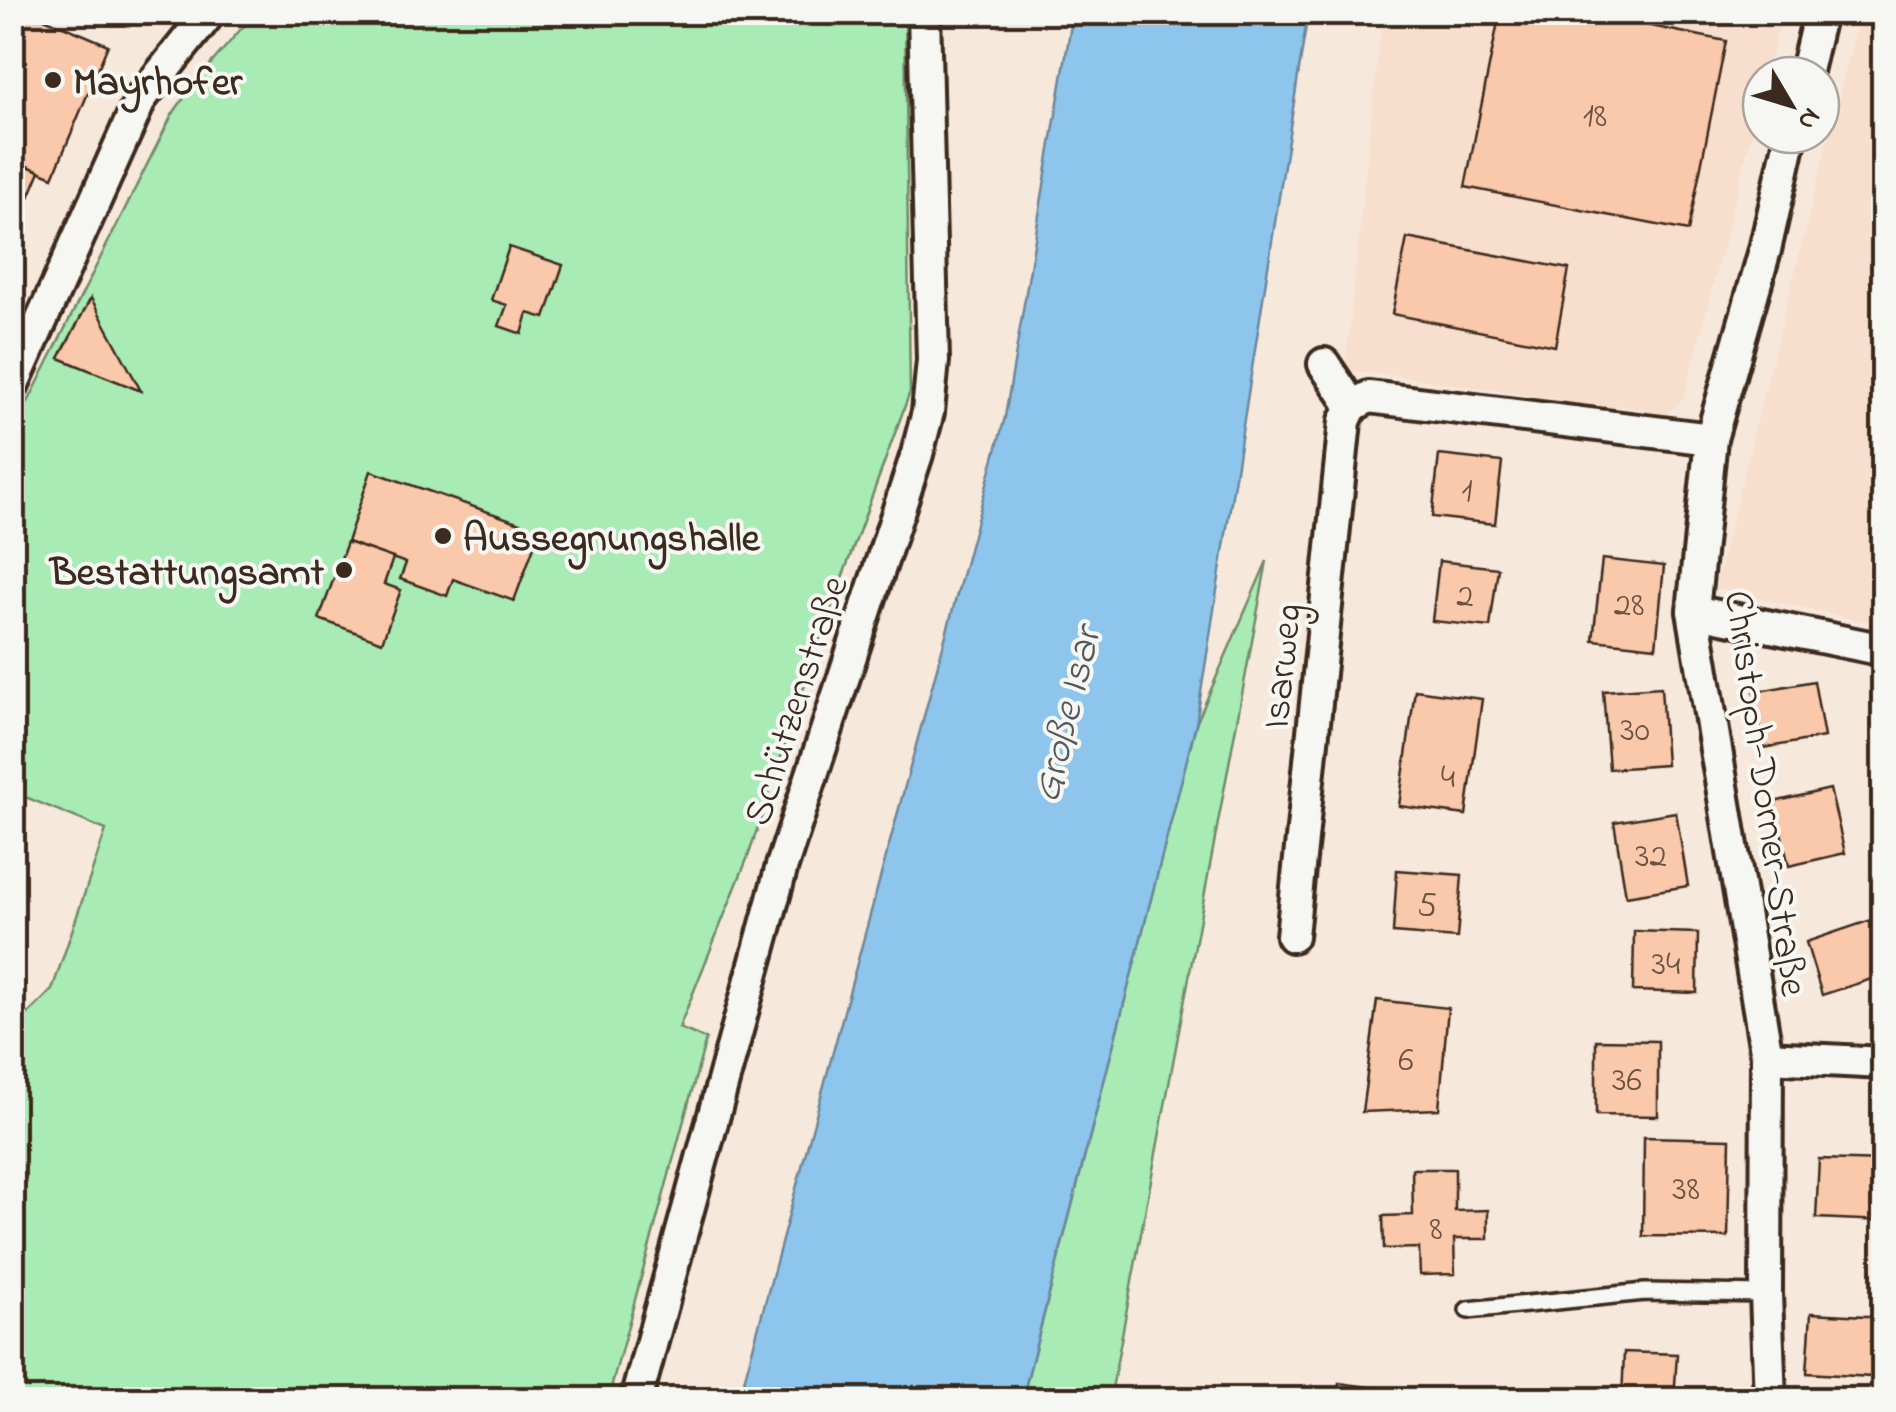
<svg xmlns="http://www.w3.org/2000/svg" width="1896" height="1412" viewBox="0 0 1896 1412" font-family="'Indie Flower',sans-serif">
	<style>
		.built { fill: #f8decd }
		.green { fill: #a8ebb4; stroke: #728a69; stroke-width: 2.5 }
		.water { fill: #8dc5ec; stroke: #6c879a; stroke-width: 2.5 }
		.building { fill: #fac8aa; stroke: #3b2a1e; stroke-width: 2.5 }
		.lines { fill: none; stroke-linecap: round; stroke-linejoin: round }
		.lane-casing { stroke: #3b2a1e; stroke-width: 22 }
		.street-casing { stroke: #3b2a1e; stroke-width: 38 }
		.lane { stroke: #f6f6f2; stroke-width: 15 }
		.street { stroke: #f6f6f2; stroke-width: 30 }
		.poi-dot { fill: #3b2a1e; stroke: #f6f6f2; stroke-width: 4 }
		.labels { text-anchor: middle; stroke-width: 8; stroke-linejoin: round; paint-order: stroke }
		.number-label { font-size: 35px; fill: #6b5241 }
		.poi-label { font-size: 40px; font-weight: bold; fill: #3b2a1e; stroke: #f6f6f2; text-anchor: start }
		.street-label { font-size: 40px; fill: #3b2a1e; stroke: #f6f6f2 }
		.water-label { font-size: 42px; font-style: italic; fill: #54585c; stroke: #f6f6f2 }
	</style>
	<rect width="100%" height="100%" fill="#f7e8dc"/>
	<filter id="ink" filterUnits="userSpaceOnUse"><feTurbulence type="fractalNoise" baseFrequency=".01" numOctaves="2"/><feDisplacementMap in="SourceGraphic" scale="20" xChannelSelector="R" yChannelSelector="G"/><feConvolveMatrix kernelMatrix="1 2 1 2 8 2 1 2 1" color-interpolation-filters="sRGB"/></filter>
	<g filter="url(#ink)">
		<g class="built">
			<polygon points="1382,13 1782,13 1767,75 1761,75 1761,98 1684,398 1665,415 1621,405 1612,408 1399,376 1345,371"/>
			<polygon points="1860,13 1884,13 1883,626 1715,588"/>
		</g>
		<g class="green">
			<polygon points="255,13 905,13 910,392 821,636 749,854 679,1028 706,1039 608,1399 13,1399 13,1029 52,990 106,830 13,792 12,434 172,115 195,82"/>
			<polygon points="1267,561 1110,1399 1022,1400 1196,724"/>
		</g>
		<polygon class="water" points="1073,13 1308,13 1196,724 1022,1399 739,1399 1005,417"/>
		<g class="building">
			<polygon points="12,12 30,12 108,45 53,177 12,160"/>
			<polygon points="1500,12 1644,12 1641,24 1726,41 1688,231 1465,187"/>
			<polygon points="12,160 40,171 12,238"/>
			<polygon points="1407,238 1569,269 1555,346 1392,314"/>
			<polygon points="509,247 563,265 545,318 528,313 522,334 499,326 507,305 491,300"/>
			<polygon points="91,298 141,391 59,358"/>
			<polygon points="1439,455 1502,462 1495,524 1432,517"/>
			<polygon points="371,471 540,530 514,601 453,579 447,596 400,579 406,563 347,542"/>
			<polygon points="347,542 393,558 384,584 401,590 382,642 319,619"/>
			<polygon points="1602,559 1664,566 1656,647 1593,640"/>
			<polygon points="1439,561 1498,568 1490,627 1432,621"/>
			<polygon points="1814,681 1824,737 1764,748 1754,692"/>
			<polygon points="1661,687 1666,765 1609,769 1603,691"/>
			<polygon points="1415,690 1482,699 1466,815 1399,806"/>
			<polygon points="1830,789 1845,853 1789,866 1774,802"/>
			<polygon points="1676,812 1688,886 1626,896 1614,822"/>
			<polygon points="1397,870 1462,875 1457,938 1393,933"/>
			<polygon points="1871,920 1884,958 1884,975 1822,995 1806,942"/>
			<polygon points="1634,931 1698,933 1697,993 1633,991"/>
			<polygon points="1377,1000 1448,1008 1439,1109 1362,1112"/>
			<polygon points="1596,1040 1658,1041 1658,1116 1596,1115"/>
			<polygon points="1644,1137 1730,1139 1728,1237 1643,1236"/>
			<polygon points="1819,1159 1884,1161 1884,1221 1816,1218"/>
			<polygon points="1412,1169 1455,1169 1455,1211 1488,1210 1488,1239 1454,1239 1455,1274 1420,1275 1419,1248 1384,1249 1383,1216 1413,1215"/>
			<polygon points="1811,1313 1884,1317 1884,1384 1871,1383 1871,1377 1807,1373"/>
			<polygon points="1624,1352 1677,1354 1674,1400 1622,1400"/>
			<polygon points="1339,1383 1407,1392 1406,1400 1337,1400"/>
			<polygon points="1452,1391 1498,1393 1498,1400 1451,1400"/>
		</g>
		<g class="lines">
			<g class="lane-casing">
				<polyline id="lane" points="1468,1310 1645,1292 1766,1294"/>
			</g>
			<g class="street-casing">
				<g id="street">
					<polyline points="1805,75 1820,12"/>
					<polyline points="1324,364 1352,406 1369,397 1711,439"/>
					<polyline points="12,386 141,98 210,12"/>
					<polyline points="1693,611 1884,650"/>
					<polyline points="1292,936 1345,421 1352,406"/>
					<polyline points="1767,1057 1884,1063"/>
					<polyline points="636,1400 782,866 917,454 928,412 933,360 924,12"/>
					<polyline points="1770,1400 1766,1294 1767,1057 1693,611 1711,439 1765,250 1791,135"/>
				</g>
			</g>
			<use href="#lane" class="lane"/>
			<use href="#street" class="street"/>
		</g>
	</g>
	<g class="poi-dot">
		<circle cx="53" cy="80" r="10"/>
		<circle cx="443" cy="536" r="10"/>
		<circle cx="344" cy="570" r="10"/>
	</g>
	<g class="labels">
		<g class="number-label">
			<text x="1595" y="126">18</text>
			<text x="1467" y="501">1</text>
			<text x="1465" y="606">2</text>
			<text x="1629" y="615">28</text>
			<text x="1635" y="740">30</text>
			<text x="1448" y="787">4</text>
			<text x="1651" y="866">32</text>
			<text x="1427" y="916">5</text>
			<text x="1666" y="974">34</text>
			<text x="1406" y="1070">6</text>
			<text x="1627" y="1090">36</text>
			<text x="1686" y="1199">38</text>
			<text x="1436" y="1239">8</text>
		</g>
		<g class="poi-label">
			<text x="73" y="94">Mayrhofer</text>
			<text x="463" y="550">Aussegnungshalle</text>
			<text x="324" y="584" text-anchor="end">Bestattungsamt</text>
		</g>
		<g class="street-label">
			<text transform="translate(1280 666) rotate(-84)" y="14">Isarweg</text>
			<text transform="translate(794 700) rotate(-72)" y="14">Schützenstraße</text>
			<text transform="translate(1768 793) rotate(82)" y="14">Christoph-Dorner-Straße</text>
		</g>
		<g class="water-label">
			<text transform="translate(1064 714) rotate(-76)" y="15">Große Isar</text>
		</g>
	</g>
	<rect width="1896" height="1412" fill="none" stroke="#f6f6f2" stroke-width="50"/>
	<rect x="25" y="25" width="1846" height="1362" fill="none" stroke="#3b2a1e" stroke-width="4" filter="url(#ink)"/>
	<g transform="translate(1791 105) rotate(128)"><circle r="48" fill="#f6f6f2" stroke="#aba49d" stroke-width="2.5"/>
	<path d="M0-8L18 38L0 25L-18 38Z" fill="#3b2a1e"/>
	<text y="-15" font-size="28" font-weight="bold" text-anchor="middle" fill="#3b2a1e">N</text>
	</g>
</svg>
